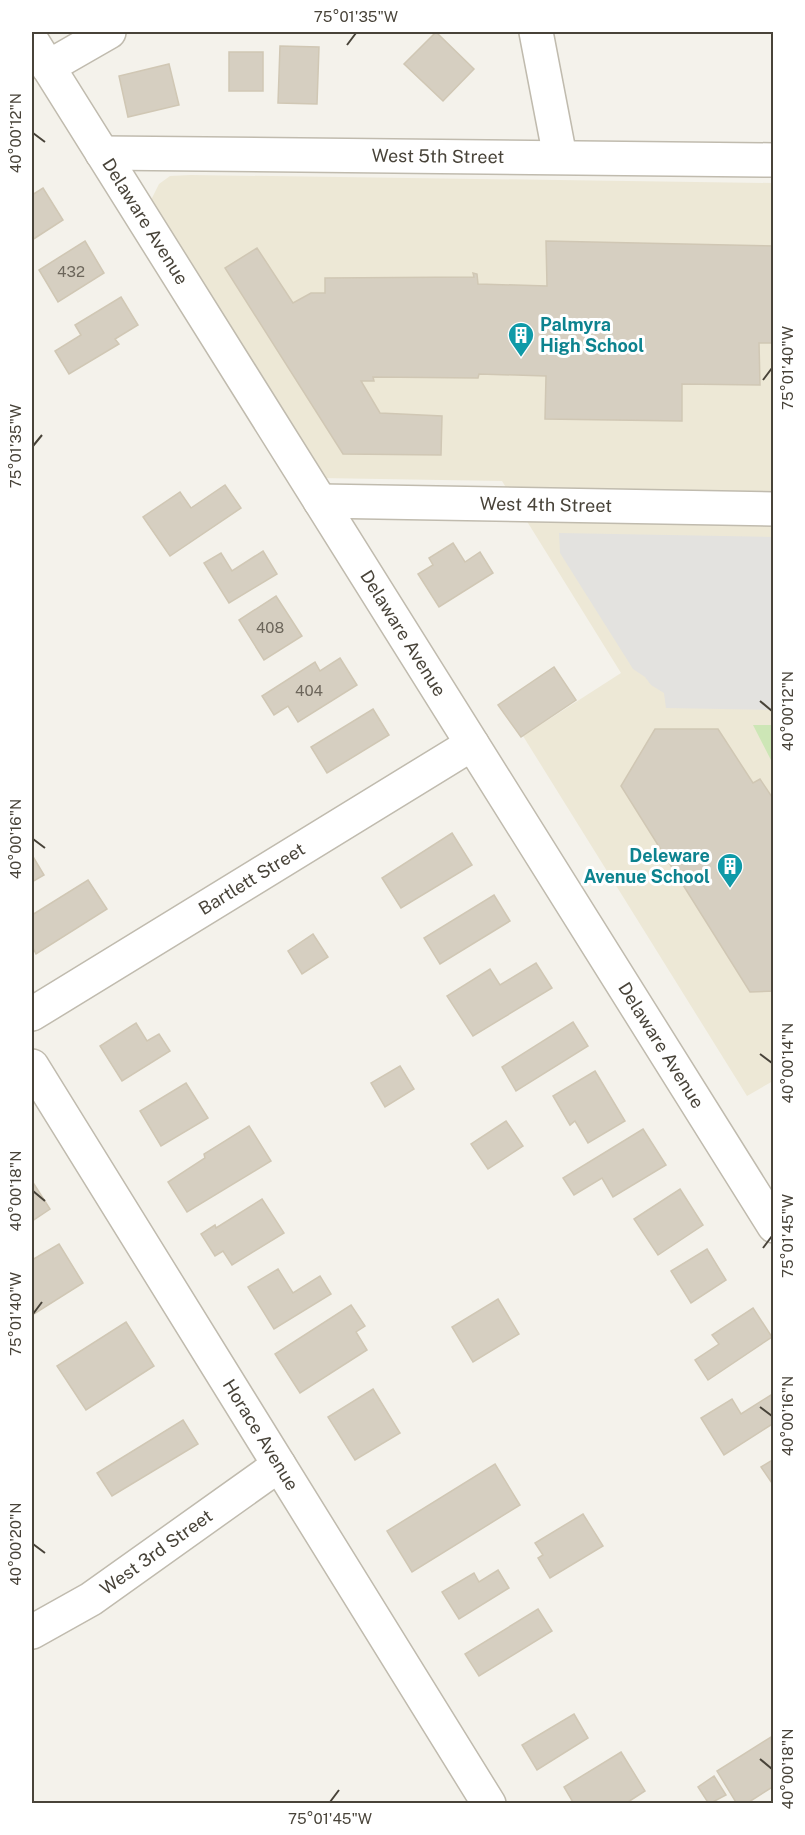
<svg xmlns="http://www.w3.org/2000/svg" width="805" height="1835" viewBox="0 0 805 1835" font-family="'Public Sans',sans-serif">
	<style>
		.education { fill: #ede8d6 }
		.green { fill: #cde6b6 }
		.parking { fill: #e3e2df }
		.building { fill: #d6cfc1; stroke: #d0c7b4; stroke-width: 1.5 }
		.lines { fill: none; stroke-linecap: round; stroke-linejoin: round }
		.minor-casing { stroke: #c0bbae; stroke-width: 36 }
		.minor { stroke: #fff; stroke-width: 33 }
		.ticks { fill: none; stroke: #484339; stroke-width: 2 }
		.labels { text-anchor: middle; stroke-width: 6; stroke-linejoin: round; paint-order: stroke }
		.number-label { font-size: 15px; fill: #6c665b }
		.street-label { font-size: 18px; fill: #484339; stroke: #fff }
		.culture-label { font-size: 18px; font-weight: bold; fill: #0d838f; stroke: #fff; text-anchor: start }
		.neatline { fill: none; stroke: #484339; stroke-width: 2 }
		.ticks-label { font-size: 15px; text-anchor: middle; fill: #484339 }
	</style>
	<rect width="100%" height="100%" fill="#f4f2eb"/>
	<polygon class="education" points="191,175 773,183 773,1081 747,1096 523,736 621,673 502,481 320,478 152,210 152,198 159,184 170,176"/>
	<polygon class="green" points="753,725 773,725 773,764"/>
	<polygon class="parking" points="559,533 773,537 773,710 666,708 664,693 651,685 645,677 633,669 560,553"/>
	<g class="building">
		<polygon points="436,32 474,69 443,101 404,64"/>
		<polygon points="280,46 319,47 317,104 278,103"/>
		<rect x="229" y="52" width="34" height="39"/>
		<polygon points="169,64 179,105 128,117 119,76"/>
		<polygon points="43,188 63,220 32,240 32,195"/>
		<polygon points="85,241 104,273 58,302 39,270"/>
		<polygon points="546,241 774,246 774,343 759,343 760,385 682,384 682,421 545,419 546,376 479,374 478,378 373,377 374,381 361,381 380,413 442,416 441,455 343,454 225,268 257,248 293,303 311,293 325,293 325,278 474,277 473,273 477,274 478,284 547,286"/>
		<polygon points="121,297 138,325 115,339 119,344 69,374 55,351 81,335 75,325"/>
		<polygon points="225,485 241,508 170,556 143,517 180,492 191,508"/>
		<polygon points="453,543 465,562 480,552 493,573 439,607 418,574 433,565 429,558"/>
		<polygon points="263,551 277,574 229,603 204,563 221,553 232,571"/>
		<polygon points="276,596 302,636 264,660 239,620"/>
		<polygon points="340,658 357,685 298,722 288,706 274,715 262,696 315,662 320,671"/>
		<polygon points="554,667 576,700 521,737 498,705"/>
		<polygon points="373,709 389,735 327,773 311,747"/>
		<polygon points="655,729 718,729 753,783 760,779 774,800 774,991 750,992 621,786"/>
		<polygon points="452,833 472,865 401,908 382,878"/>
		<polygon points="32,855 44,875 32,882"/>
		<polygon points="88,880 107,909 36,954 32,946 32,915"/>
		<polygon points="494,895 510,921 440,964 424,938"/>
		<polygon points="313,934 328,957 302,974 288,951"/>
		<polygon points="536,963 552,988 473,1036 447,996 490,969 500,985"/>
		<polygon points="573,1022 588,1046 516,1091 502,1067"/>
		<polygon points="136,1023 147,1041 159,1034 170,1051 122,1081 100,1046"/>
		<polygon points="400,1066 414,1089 385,1107 371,1083"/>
		<polygon points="595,1071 625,1121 588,1143 575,1121 570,1125 553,1096"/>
		<polygon points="186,1083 208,1118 161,1146 140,1111"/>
		<polygon points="506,1121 523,1146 488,1169 471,1144"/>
		<polygon points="249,1126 271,1161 187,1212 168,1182 205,1158 204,1154"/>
		<polygon points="643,1129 666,1165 613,1197 602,1178 574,1195 563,1178"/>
		<polygon points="32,1181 50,1209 32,1221"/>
		<polygon points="680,1189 703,1225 658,1255 634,1219"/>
		<polygon points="262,1199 284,1233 232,1265 223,1251 215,1256 201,1234 215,1225 216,1228"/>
		<polygon points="59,1244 83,1283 34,1314 32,1260"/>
		<polygon points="707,1249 726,1280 691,1303 671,1271"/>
		<polygon points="278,1269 293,1293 320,1276 331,1294 274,1329 248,1287"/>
		<polygon points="498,1299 519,1334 473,1362 452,1327"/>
		<polygon points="351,1305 365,1326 356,1332 367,1350 300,1393 275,1354"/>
		<polygon points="753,1308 772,1337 708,1380 695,1360 719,1344 712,1335"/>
		<polygon points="126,1322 154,1366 86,1410 57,1366"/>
		<polygon points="373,1389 400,1433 355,1460 328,1417"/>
		<polygon points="774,1393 774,1423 724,1455 701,1418 732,1399 741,1414"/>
		<polygon points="183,1420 198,1444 112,1496 97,1473"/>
		<polygon points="774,1459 774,1486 761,1467"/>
		<polygon points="495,1464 520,1505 412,1572 387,1531"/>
		<polygon points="583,1514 603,1546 550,1578 538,1558 543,1555 535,1543"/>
		<polygon points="498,1570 509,1588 459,1619 442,1592 474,1573 479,1582"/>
		<polygon points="538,1609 552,1631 479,1676 465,1654"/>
		<polygon points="574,1714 588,1738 537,1770 522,1745"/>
		<polygon points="771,1737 774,1786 746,1804 737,1804 717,1771"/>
		<polygon points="621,1752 645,1791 625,1804 574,1804 564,1787"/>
		<polygon points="714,1776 726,1795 709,1804 698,1787"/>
	</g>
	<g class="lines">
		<g class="minor-casing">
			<g id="minor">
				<polyline points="536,32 560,157"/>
				<path id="s1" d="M32,41L774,1226"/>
				<polyline points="48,67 109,32"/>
				<path id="s2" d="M102,153L774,160"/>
				<path id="s3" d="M320,501L774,509"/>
				<path id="s4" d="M32,1014L472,744"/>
				<path id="s5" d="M32,1066L489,1804"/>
				<path id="s6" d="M32,1632L91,1599L279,1465"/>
			</g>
		</g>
		<use href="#minor" class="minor"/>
	</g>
	<path class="ticks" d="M347,45L356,33M33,133L45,142M763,380L772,368M33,446L42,435M760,701L772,711M33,839L45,848M760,1054L772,1063M33,1191L45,1201M763,1248L772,1236M33,1314L42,1302M760,1407L772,1416M33,1544L45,1553M760,1759L772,1769M330,1802L339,1790"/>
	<defs>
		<g id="building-pin" transform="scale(1.35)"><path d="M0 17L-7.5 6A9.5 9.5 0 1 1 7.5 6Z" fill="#0f9aa8" stroke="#fff"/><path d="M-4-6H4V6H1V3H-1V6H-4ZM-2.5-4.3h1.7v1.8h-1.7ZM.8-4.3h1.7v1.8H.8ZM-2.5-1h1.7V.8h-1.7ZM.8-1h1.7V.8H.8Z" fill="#fff"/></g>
	</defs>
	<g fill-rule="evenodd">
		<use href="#building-pin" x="521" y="335"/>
		<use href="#building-pin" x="730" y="866"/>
	</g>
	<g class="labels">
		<g class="number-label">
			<text x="71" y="277">432</text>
			<text x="270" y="633">408</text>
			<text x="309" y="696">404</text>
		</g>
		<g class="street-label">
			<text dy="6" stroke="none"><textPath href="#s2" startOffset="336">West 5th Street</textPath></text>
			<text dy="6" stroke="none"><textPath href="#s1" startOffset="213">Delaware Avenue</textPath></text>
			<text dy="6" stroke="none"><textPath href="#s3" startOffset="226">West 4th Street</textPath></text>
			<text dy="6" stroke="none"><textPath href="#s1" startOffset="699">Delaware Avenue</textPath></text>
			<text dy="6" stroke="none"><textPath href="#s4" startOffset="258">Bartlett Street</textPath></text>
			<text dy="6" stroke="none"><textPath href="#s1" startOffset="1185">Delaware Avenue</textPath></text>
			<text dy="6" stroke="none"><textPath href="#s5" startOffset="434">Horace Avenue</textPath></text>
			<text dy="6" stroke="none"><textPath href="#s6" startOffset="148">West 3rd Street</textPath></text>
		</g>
		<g class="culture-label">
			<text x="540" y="331">Palmyra<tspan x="540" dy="21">High School</tspan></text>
			<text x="710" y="862" text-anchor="end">Deleware<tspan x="710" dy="21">Avenue School</tspan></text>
		</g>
	</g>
	<rect width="805" height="1835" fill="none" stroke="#ffffff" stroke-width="66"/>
	<rect x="33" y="33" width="739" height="1769" class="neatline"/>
	<g class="ticks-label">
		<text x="356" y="22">75°01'35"W</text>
		<text transform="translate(16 133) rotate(-90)" y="5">40°00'12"N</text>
		<text transform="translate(788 368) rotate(-90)" y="5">75°01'40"W</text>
		<text transform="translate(16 446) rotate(-90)" y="5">75°01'35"W</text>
		<text transform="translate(788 711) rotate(-90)" y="5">40°00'12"N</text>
		<text transform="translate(16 839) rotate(-90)" y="5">40°00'16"N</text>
		<text transform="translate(788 1063) rotate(-90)" y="5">40°00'14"N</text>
		<text transform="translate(16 1191) rotate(-90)" y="5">40°00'18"N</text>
		<text transform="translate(788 1236) rotate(-90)" y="5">75°01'45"W</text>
		<text transform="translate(16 1314) rotate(-90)" y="5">75°01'40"W</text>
		<text transform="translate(788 1416) rotate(-90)" y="5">40°00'16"N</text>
		<text transform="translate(16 1544) rotate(-90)" y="5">40°00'20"N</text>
		<text transform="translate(788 1769) rotate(-90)" y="5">40°00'18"N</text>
		<text x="330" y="1824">75°01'45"W</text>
	</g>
</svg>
